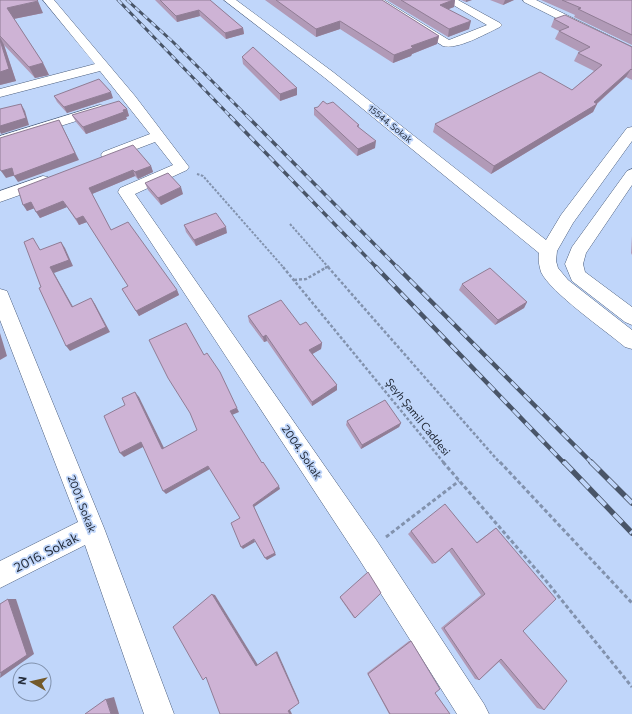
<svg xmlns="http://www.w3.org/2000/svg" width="632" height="714" viewBox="0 0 632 714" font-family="Commissioner,sans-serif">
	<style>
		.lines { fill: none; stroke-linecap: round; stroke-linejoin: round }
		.minor-casing { stroke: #4b5e7d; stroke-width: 1 }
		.path-far2 { stroke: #8292ad; stroke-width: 2; stroke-dasharray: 2.5 1.5; stroke-linecap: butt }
		.path-far1 { stroke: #8292ad; stroke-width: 2.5; stroke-dasharray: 3 2; stroke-linecap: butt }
		.path { stroke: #8292ad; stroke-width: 3; stroke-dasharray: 4 2.5; stroke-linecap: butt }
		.minor { fill: #fff; fill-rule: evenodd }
		.rail-far3-casing { stroke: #495568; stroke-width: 3 }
		.rail-far2-casing { stroke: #495568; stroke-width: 3.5 }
		.rail-far1-casing { stroke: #495568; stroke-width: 4.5 }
		.rail-casing { stroke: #495568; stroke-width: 5.5 }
		.rail-far3 { stroke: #c0d6fa; stroke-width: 2; stroke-dasharray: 5.5; stroke-linecap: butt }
		.rail-far2 { stroke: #c0d6fa; stroke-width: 2.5; stroke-dasharray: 7; stroke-linecap: butt }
		.rail-far1 { stroke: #c0d6fa; stroke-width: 3; stroke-dasharray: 9; stroke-linecap: butt }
		.rail { stroke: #c0d6fa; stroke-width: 4; stroke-dasharray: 12; stroke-linecap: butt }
		.wall { fill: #b19ab7 }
		.shaded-wall { fill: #907d95 }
		.building { fill: #ceb3d5; stroke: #907d95 }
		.labels { text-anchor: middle; stroke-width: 3.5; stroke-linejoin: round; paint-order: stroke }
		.far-street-label { font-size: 9px; fill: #232b39; stroke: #c0d6fa }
		.street-label { font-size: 11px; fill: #232b39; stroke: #c0d6fa }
		.near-street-label { font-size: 13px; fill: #232b39; stroke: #c0d6fa }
	</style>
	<rect width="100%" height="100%" fill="#c0d6fa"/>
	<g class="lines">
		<g class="minor-casing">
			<g id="minor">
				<polygon points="43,0 54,0 135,96 189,167 187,170 135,194 377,541 484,704 489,714 457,714 359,559 118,192 120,188 173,165 155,142 113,158 108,160 103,158 101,155 103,152 150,134 100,71 0,97 0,89 95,64"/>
				<path d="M224,0H236L333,72L546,240L561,215L627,128L632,127V141L573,223L557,251L556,261L558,268L568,280L632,330V349L625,347C606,331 550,292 541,272C539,265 538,260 539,253L325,78Z"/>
				<path d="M372,0H384L449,40L487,25L445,0H458L500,23L502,25L500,27C485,34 458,50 443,46Z"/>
				<polygon points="523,0 536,0 632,47 632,56 524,2"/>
				<polygon points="100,105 105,106 107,109 105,112 0,145 0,136"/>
				<polygon points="632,169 632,185 586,253 583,264 585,272 632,307 632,325 625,322 572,281 565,264 572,247 627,171"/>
				<polygon points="43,176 48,177 51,181 48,185 0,202 0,191"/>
				<polygon points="0,289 7,291 9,296 104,528 174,714 144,714 85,545 0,588 0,561 78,522 0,320"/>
			</g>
		</g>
		<g class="path-far2">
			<polyline points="197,174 203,176 284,268"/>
			<polyline points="290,224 329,268"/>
			<polyline points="325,268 329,266"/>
		</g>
		<g class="path-far1">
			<polyline points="283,267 444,463"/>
			<polyline points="328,267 500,463"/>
			<polyline points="294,280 306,279 327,267"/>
		</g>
		<g class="path">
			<polyline points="443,462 547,582 632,687"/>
			<polyline points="500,462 632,603"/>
			<polyline points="386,537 459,481"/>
		</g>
		<use href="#minor" class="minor"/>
		<g class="rail-far3-casing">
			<g id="rail-far3">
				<polyline points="118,0 231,117"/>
				<polyline points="127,0 173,42 248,117"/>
			</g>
		</g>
		<g class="rail-far2-casing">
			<g id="rail-far2">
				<polyline points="230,116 377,268"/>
				<polyline points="247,116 398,268"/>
			</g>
		</g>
		<g class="rail-far1-casing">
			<g id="rail-far1">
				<polyline points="376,267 564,463"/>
				<polyline points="397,267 592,463"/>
			</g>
		</g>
		<g class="rail-casing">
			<g id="rail">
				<polyline points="564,462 632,533"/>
				<polyline points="591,462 632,503"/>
			</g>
		</g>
		<use href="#rail-far3" class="rail-far3"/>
		<use href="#rail-far2" class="rail-far2"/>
		<use href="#rail-far1" class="rail-far1"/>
		<use href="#rail" class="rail"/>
	</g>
	<g class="wall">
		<polygon points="0,0 43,13 14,19 43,63 49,75 35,78 4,45 16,81 0,85"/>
		<polygon points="155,0 210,0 243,28 244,34 226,39 200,16 177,22"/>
		<polygon points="265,0 382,0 439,36 437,44 412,54 411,56 393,63 340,29 316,37"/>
		<polygon points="387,0 455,0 454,7 448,9 469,29 448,37"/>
		<polygon points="461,0 472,0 466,2"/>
		<polygon points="490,0 514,0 503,5"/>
		<polygon points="541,0 632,0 632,45 574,17 575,15"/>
		<polygon points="554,19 632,47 632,80 626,77 597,104 593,112 491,174 433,132 435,124 572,90 594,71 574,61 578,53 580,52 555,39 559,31 551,27"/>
		<polygon points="242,57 297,95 280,101 243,64"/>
		<polygon points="54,96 113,98 67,113 57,102"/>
		<polygon points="314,108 359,125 359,128 375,148 357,156 314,115"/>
		<polygon points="127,109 129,116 126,117 127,119 86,134 76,122 72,115"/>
		<polygon points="151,166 153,172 138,179 135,176 92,194 111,230 177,290 179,295 139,316 122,289 128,286 87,222 79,225 67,207 40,218 34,208 27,211 18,189"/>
		<polygon points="145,183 183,194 161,205 148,190"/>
		<polygon points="184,225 227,233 196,246 186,232"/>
		<polygon points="632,236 632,255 631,253"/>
		<polygon points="462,284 527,302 524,308 495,325 459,290"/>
		<polygon points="248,316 300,325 322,343 321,349 312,354 337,385 337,390 312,406 267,341 264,342 249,322"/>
		<polygon points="347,421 401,423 399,427 361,449 346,425"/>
		<polygon points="496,528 523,631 544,710 537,708 499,662 479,680 475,679 441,628 481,595 449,551 435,563 432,564 408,534 411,531 477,542 492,531"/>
		<polygon points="340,597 355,618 354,618 340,598"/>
		<polygon points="409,641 411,641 435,693 450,714 389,714 367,673"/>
	</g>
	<g class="shaded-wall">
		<polygon points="453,0 455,0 454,7 439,13 440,5"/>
		<polygon points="466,0 472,0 466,2"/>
		<polygon points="505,0 514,0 503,5"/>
		<polygon points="38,1 43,13 13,19 7,8"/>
		<polygon points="199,10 200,16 177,22 176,16"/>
		<polygon points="340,21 340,29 316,37 316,29"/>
		<polygon points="471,21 469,29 448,37 449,29"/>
		<polygon points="243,28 244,34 226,39 225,33"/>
		<polygon points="439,36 437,44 412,54 411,56 393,63 394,55 411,46"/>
		<polygon points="0,37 4,45 16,81 0,85"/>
		<polygon points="43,63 49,75 35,78 29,67"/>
		<polygon points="631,69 626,77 595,105 597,104 593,112 491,174 494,166 594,102"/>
		<polygon points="297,88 297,95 280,101 280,94"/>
		<polygon points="111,92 113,98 67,113 64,107"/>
		<polygon points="21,104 25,111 29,125 1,134 0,132 0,126"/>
		<polygon points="127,109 129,116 126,117 127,119 86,134 83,127"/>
		<polygon points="59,120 79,160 18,182 14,176"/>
		<polygon points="376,141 375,148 357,156 358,149"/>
		<polygon points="151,166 153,172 138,179 135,172"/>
		<polygon points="12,168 16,175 6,178 1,171"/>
		<polygon points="133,170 135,176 92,194 89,188"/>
		<polygon points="181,187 183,194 161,205 158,198"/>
		<polygon points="63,201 67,207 40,218 36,212"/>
		<polygon points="31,202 35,208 27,211 23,205"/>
		<polygon points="83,216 87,222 79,225 76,219"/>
		<polygon points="226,227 227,233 196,246 194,240"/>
		<polygon points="61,242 65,248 73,266 54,273 76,312 72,307 50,267"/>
		<polygon points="177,290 179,295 139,316 136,311"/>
		<polygon points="91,298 95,304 110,332 70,351 66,346"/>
		<polygon points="527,302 524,308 495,325 498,320"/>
		<polygon points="0,333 7,356 0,360"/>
		<polygon points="266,335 267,341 264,342 263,337"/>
		<polygon points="322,343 321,349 309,356 309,350"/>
		<polygon points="337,385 337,390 312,406 312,402"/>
		<polygon points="135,392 139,397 166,452 162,449"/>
		<polygon points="237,408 239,412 232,415 230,411"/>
		<polygon points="401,423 399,427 361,449 362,445"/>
		<polygon points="141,442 145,446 124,457 120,453"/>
		<polygon points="208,466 210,469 166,494 163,491"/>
		<polygon points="279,486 280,489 254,507 276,555 267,560 265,558 253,505"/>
		<polygon points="254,539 255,542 243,549 241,547"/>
		<polygon points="212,594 215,595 258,665 256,666"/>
		<polygon points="8,599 16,599 34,654 0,678"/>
		<polygon points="277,651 299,701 299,703 276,652"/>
		<polygon points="114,697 119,714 111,714 106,699"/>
		<polygon points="289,708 292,714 290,714 288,711"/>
	</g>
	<g class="building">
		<polygon points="0,0 37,0 38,1 7,8 43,63 29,67 0,36"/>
		<polygon points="160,0 210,0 243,28 225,33 199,10 176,16"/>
		<polygon points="276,0 382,0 439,36 411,46 413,48 394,55 340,21 316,29"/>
		<polygon points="401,0 453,0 440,5 471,21 449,29"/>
		<polygon points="562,0 632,0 632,35 578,9 581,8"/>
		<polygon points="565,15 632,47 632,70 631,69 594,102 597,104 494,166 435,124 540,72 572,90 602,65 578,53 590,47 559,31 569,27 554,19"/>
		<polygon points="0,40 9,69 0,72"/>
		<polygon points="253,47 297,88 280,94 242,57"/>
		<polygon points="99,79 111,92 64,107 54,96"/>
		<polygon points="119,101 127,109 123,110 124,112 83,127 72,115"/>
		<polygon points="323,101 327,104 333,102 359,125 357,126 376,141 358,149 314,108 318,107"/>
		<polygon points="21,104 26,118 0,126 0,109"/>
		<polygon points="59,120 75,153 14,176 12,168 1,171 0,169 0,138"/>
		<polygon points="133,145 151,166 135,172 133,170 89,188 111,230 128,222 177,290 136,311 122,289 128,286 83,216 76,219 63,201 36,212 31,202 23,205 18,189"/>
		<polygon points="168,173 181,187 158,198 145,183"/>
		<polygon points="216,213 226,227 194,240 184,225"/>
		<polygon points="33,238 40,250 61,242 69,260 50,267 72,307 91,298 106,327 66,346 39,288 41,287 24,242"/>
		<polygon points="490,268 527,302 498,320 462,284"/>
		<polygon points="281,300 300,325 306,322 322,343 309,350 337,385 312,402 266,335 263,337 248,316"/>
		<polygon points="186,323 204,355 207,353 220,372 237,408 230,411 262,463 263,462 279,486 253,505 275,553 265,558 254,539 241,547 231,523 240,518 208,466 163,491 141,442 120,453 104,416 125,405 122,398 135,392 162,449 197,430 190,413 168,378 149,340"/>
		<polygon points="385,400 401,423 362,445 347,421"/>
		<polygon points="445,504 477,543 496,528 556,599 523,631 567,681 544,710 501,659 479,680 444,628 485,594 452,548 435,563 411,531"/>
		<polygon points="368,572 381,593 355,618 340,597"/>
		<polygon points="212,594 256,666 276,652 299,703 288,711 290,714 220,714 206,677 203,680 173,627"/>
		<polygon points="8,599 27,655 0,673 0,604"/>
		<polygon points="411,641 440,689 435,693 450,714 390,714 368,674"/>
		<polygon points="106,699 111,714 85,714"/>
	</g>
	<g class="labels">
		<g class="far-street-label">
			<text transform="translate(390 124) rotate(39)" y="3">15544. Sokak</text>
		</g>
		<g class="street-label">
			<text transform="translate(418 417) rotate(51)" y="4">Şeyh Şamil Caddesi</text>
			<text transform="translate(302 452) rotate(56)" y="4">2004. Sokak</text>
			<text transform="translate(82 504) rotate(69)" y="4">2001. Sokak</text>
		</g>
		<g class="near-street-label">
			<text transform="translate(46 552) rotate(-27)" y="5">2016. Sokak</text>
		</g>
	</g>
	<g transform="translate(32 682) rotate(278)"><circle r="19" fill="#c0d6fa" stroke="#8192ad"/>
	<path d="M0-3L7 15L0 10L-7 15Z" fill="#73592a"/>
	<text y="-6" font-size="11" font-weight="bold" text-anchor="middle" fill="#232b39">N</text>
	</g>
</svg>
